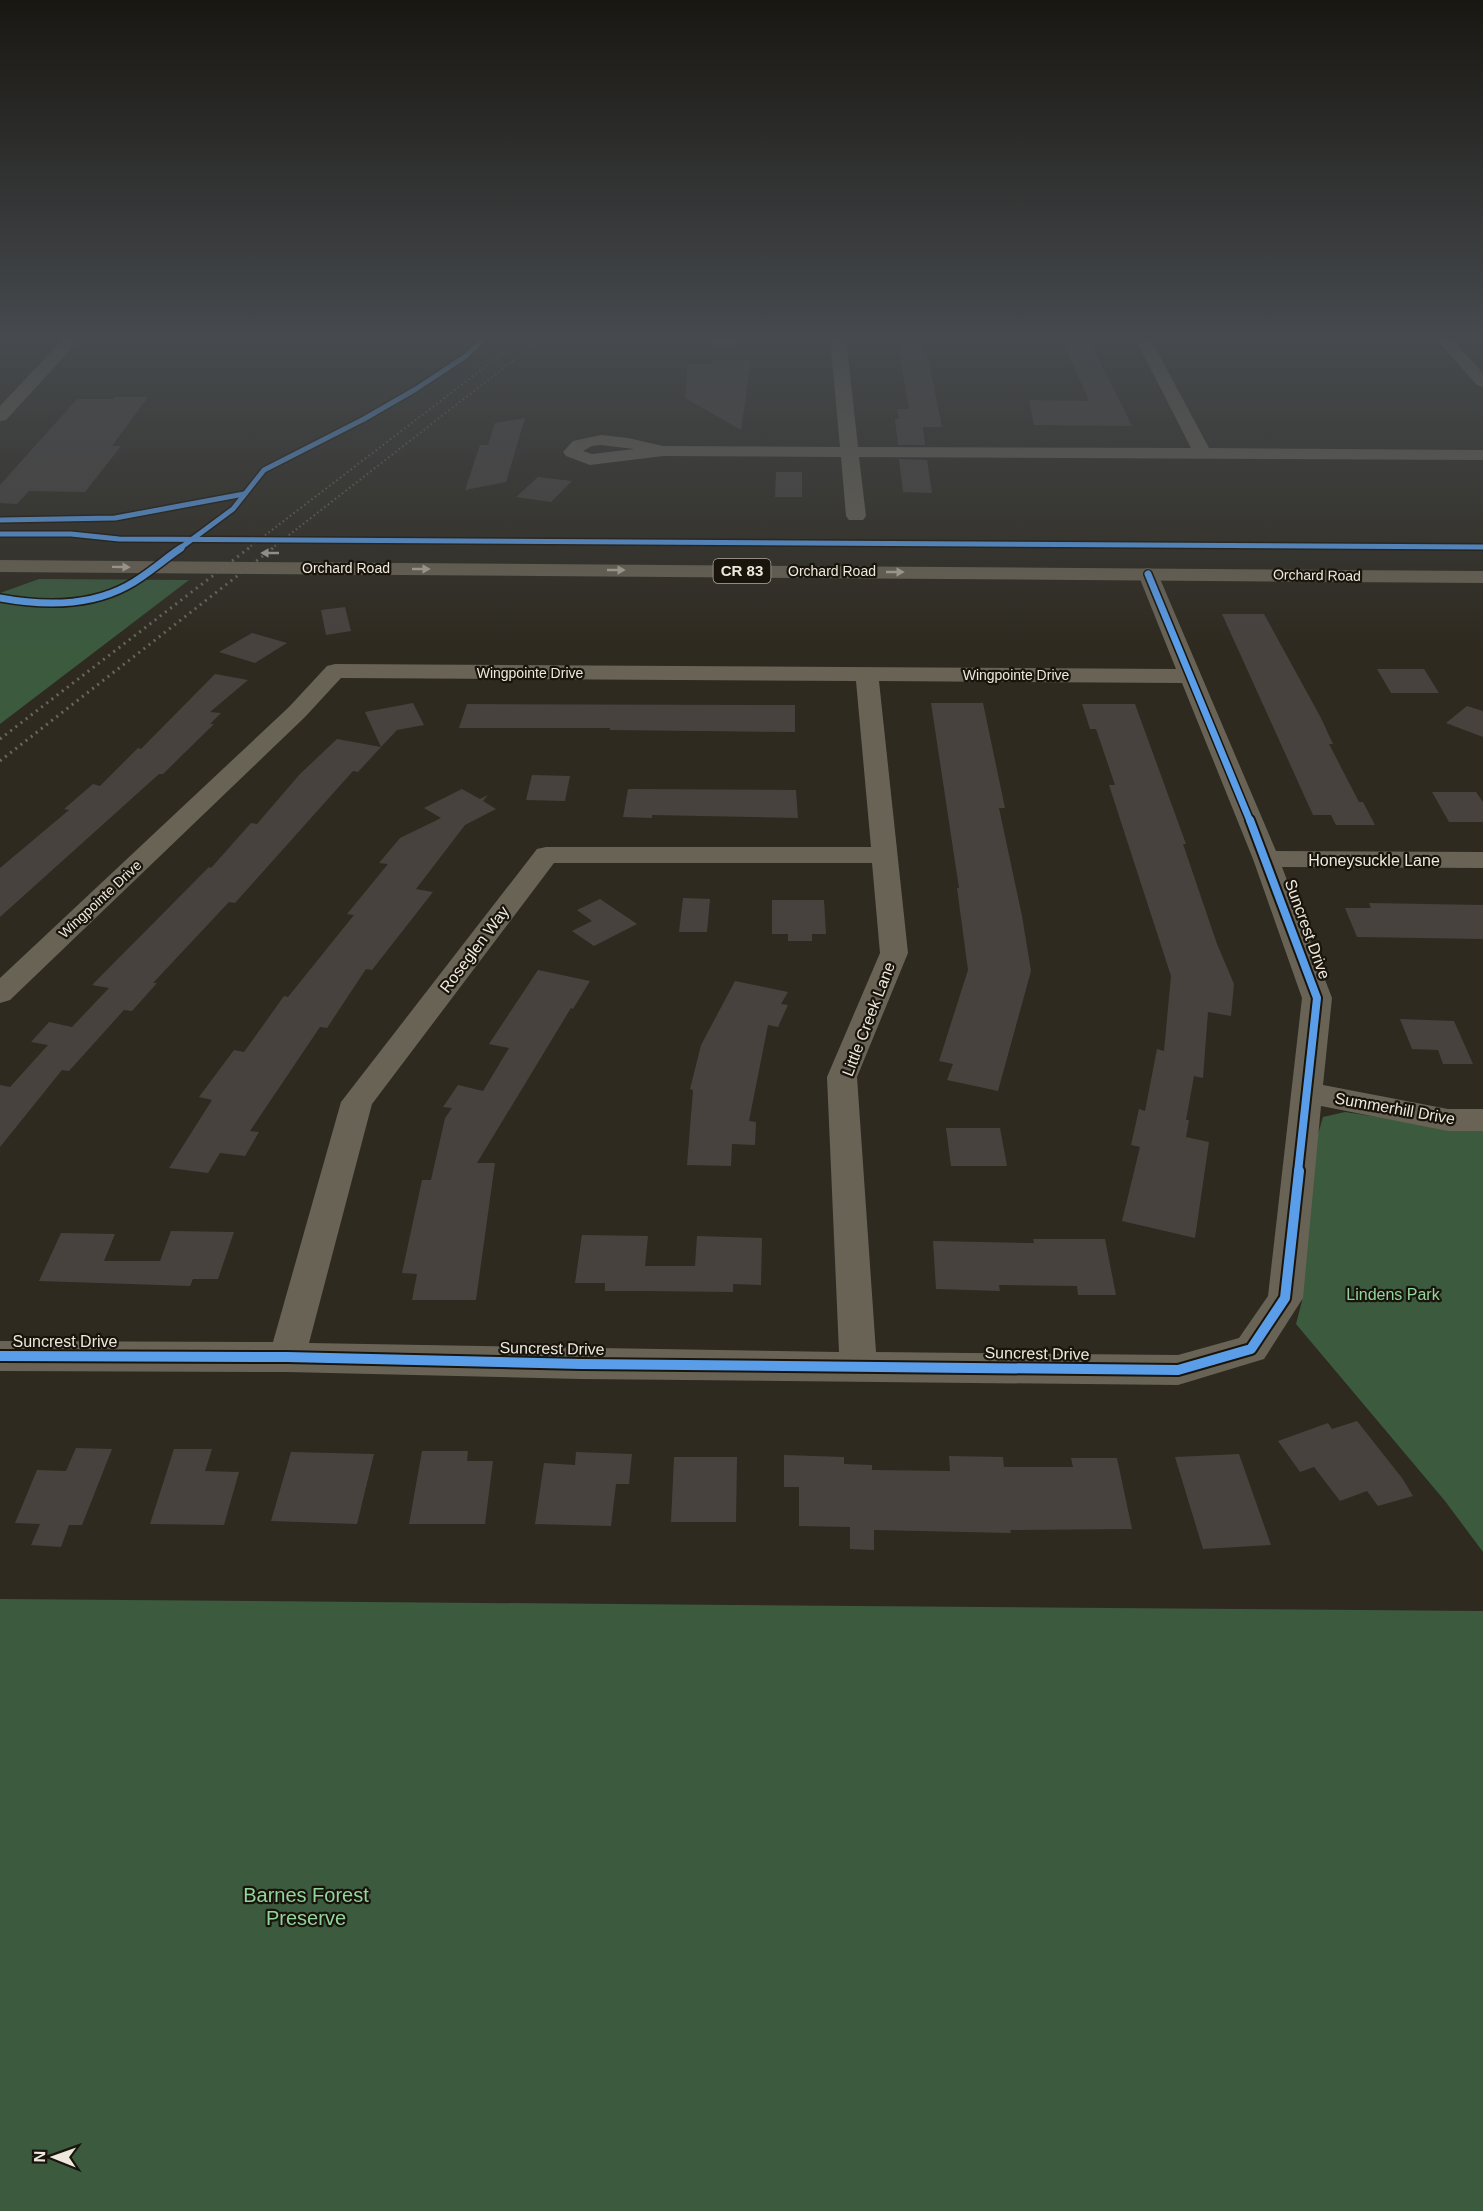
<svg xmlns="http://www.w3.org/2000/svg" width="1483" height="2211" viewBox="0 0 1483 2211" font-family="Arial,sans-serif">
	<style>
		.green { fill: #3b5a3e }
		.building { fill: #47423e }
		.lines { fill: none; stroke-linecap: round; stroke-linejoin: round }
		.minor { fill: #696356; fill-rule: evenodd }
		.tertiary { fill: #696356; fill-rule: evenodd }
		.primary { fill: #6a6252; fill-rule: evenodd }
		.rail-far1 { stroke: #6b665c; stroke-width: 2; stroke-dasharray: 1.5 3; stroke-linecap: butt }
		.rail { stroke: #6b665c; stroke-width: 3; stroke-dasharray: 2 4.5; stroke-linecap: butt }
		.cycleway-far3-casing { stroke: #19150d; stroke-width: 8 }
		.cycleway-far2-casing { stroke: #19150d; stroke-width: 10 }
		.cycleway-far1-casing { stroke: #19150d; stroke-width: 12 }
		.cycleway-casing { stroke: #19150d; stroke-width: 14 }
		.cycleway-far3 { stroke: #5a9eea; stroke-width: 5 }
		.cycleway-far2 { stroke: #5a9eea; stroke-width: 7 }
		.cycleway-far1 { stroke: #5a9eea; stroke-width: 8 }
		.cycleway { stroke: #5a9eea; stroke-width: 10 }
		.oneway { fill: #b3ac9e }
		.labels { text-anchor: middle; stroke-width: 4.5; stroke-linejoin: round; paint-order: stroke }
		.far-street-label { font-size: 14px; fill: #eee8dd; stroke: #19150d }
		.shield { fill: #19150d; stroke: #aea99f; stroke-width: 1.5 }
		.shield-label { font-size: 15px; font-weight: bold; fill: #eee8dd }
		.street-label { font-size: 16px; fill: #eee8dd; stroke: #19150d }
		.park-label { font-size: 16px; fill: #92d59d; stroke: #19150d }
		.near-park-label { font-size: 20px; fill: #92d59d; stroke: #19150d }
	</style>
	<rect width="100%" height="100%" fill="#2e2a20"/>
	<g class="green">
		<polygon points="39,579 189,580 0,724 0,593"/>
		<polygon points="1345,1112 1459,1129 1483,1129 1483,1552 1445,1501 1296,1324 1302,1301 1316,1141 1323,1117"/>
		<polygon points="0,1599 1483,1611 1483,2211 0,2211"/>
	</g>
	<g class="building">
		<polygon points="1063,342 1090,342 1132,426 1034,425 1029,400 1089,401"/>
		<polygon points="898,343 921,343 924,354 927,354 942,427 923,427 925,445 898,445 895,419 899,419 897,409 909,409"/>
		<polygon points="713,360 751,360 741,430 685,398 688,364 712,364"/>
		<polygon points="115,397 148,397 112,446 121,446 85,492 29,491 17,504 0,503 0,485 77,399 113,399"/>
		<polygon points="525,418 506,482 465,490 480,445 488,445 495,423"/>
		<polygon points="899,459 927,460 932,493 903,492"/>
		<polygon points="776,472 802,472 802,497 775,497"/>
		<polygon points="538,477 572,481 551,502 516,497"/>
		<polygon points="345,607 351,631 326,635 321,610"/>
		<polygon points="1222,614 1264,614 1321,718 1333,744 1329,744 1359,802 1363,802 1375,825 1336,825 1331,815 1313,815"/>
		<polygon points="252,633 287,643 255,663 219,652"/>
		<polygon points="1377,669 1424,669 1439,693 1391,693"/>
		<polygon points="215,674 248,680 210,712 221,713 210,724 214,724 163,774 159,774 0,917 0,868 69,810 64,809 93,784 100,786 138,748 141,749"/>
		<polygon points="413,703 424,725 397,730 381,747 365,712"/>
		<polygon points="931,703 983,703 1005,808 999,808 1022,916 1031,971 998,1091 947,1080 953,1064 939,1061 968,970 957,888 959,888"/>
		<polygon points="467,704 795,705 795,732 610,730 610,728 459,728"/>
		<polygon points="1082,704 1135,704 1186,844 1183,844 1217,944 1234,984 1231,1016 1208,1012 1203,1078 1194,1076 1186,1120 1189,1120 1186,1137 1209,1142 1195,1238 1122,1221 1140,1147 1131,1145 1139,1109 1145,1111 1157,1049 1164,1051 1171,976 1109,785 1115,785 1096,729 1090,729"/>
		<polygon points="1467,706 1483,711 1483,737 1446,723"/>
		<polygon points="337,739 381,747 358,772 353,771 235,903 229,902 153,983 157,983 132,1011 124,1010 69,1071 62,1070 0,1147 0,1085 10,1087 48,1045 31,1042 49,1022 72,1027 109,988 92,985 209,867 211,868 251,823 257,824 300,774"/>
		<polygon points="532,775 570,776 565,801 526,800"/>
		<polygon points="462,789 480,799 488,795 483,801 496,809 465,825 416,889 433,892 372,970 366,969 327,1028 320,1027 250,1131 259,1132 245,1156 220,1153 208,1173 169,1168 212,1100 199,1097 234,1050 244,1052 284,996 288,997 354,915 347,914 388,864 379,863 400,838 441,818 424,808"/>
		<polygon points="628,789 796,790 798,818 652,815 652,818 623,817"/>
		<polygon points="1432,792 1476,792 1483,802 1483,822 1449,822"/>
		<polygon points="683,898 710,899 707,932 679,932"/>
		<polygon points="600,899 637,924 594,946 572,931 592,921 577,910"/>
		<polygon points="772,900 824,900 826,934 812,934 812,941 788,941 788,934 772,934"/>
		<polygon points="1369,903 1483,905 1483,939 1357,937 1345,908 1371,908"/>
		<polygon points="538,970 590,981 573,1009 571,1008 477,1163 495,1163 476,1300 412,1300 417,1274 402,1273 422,1180 431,1180 445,1118 452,1108 443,1107 458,1085 483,1091 509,1048 489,1044"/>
		<polygon points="735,981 788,992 781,1004 788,1005 778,1027 768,1025 749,1121 756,1122 755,1145 732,1144 731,1166 687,1165 693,1090 690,1089 701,1045"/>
		<polygon points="1400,1019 1454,1021 1473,1064 1443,1064 1438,1050 1412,1049"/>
		<polygon points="946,1128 1000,1128 1007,1166 951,1166"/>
		<polygon points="171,1231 234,1232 218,1279 193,1279 190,1286 39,1281 61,1233 115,1234 104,1261 160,1261"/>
		<polygon points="582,1235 648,1236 645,1266 695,1266 697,1236 762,1238 761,1285 733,1284 733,1292 642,1291 605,1291 605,1283 575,1283"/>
		<polygon points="1033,1239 1105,1239 1116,1295 1078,1295 1077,1286 999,1285 1000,1291 936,1289 933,1241 1034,1243"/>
		<polygon points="1357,1421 1402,1478 1413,1496 1378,1506 1367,1491 1340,1501 1314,1467 1300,1472 1278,1441 1328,1423 1332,1429"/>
		<polygon points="76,1448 112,1449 82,1525 69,1525 61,1547 31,1545 40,1524 15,1523 37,1470 66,1471"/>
		<polygon points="174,1449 212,1449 205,1471 239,1472 224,1525 150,1524"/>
		<polygon points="422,1451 468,1451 467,1461 493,1461 485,1524 409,1524"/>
		<polygon points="291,1452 374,1454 357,1524 271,1521"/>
		<polygon points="576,1452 632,1454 629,1484 616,1484 611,1526 535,1524 544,1463 575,1465"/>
		<polygon points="1239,1454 1271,1545 1203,1549 1175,1457"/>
		<polygon points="784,1455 844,1457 844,1464 872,1465 872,1470 950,1471 949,1456 1003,1457 1004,1467 1073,1467 1071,1458 1117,1458 1132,1529 1010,1530 1011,1533 874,1530 874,1550 850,1549 850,1527 799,1526 799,1487 784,1487"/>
		<polygon points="674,1457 737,1457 736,1522 671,1522"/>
	</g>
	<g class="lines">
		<g class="minor">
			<path d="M690,338H750C739,349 706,345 692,341Z"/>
			<path d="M830,338H846L858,447L1191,448L1135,338H1150L1209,448L1483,450V460L859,457L866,516L863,520H849L846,516L841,457L663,456L590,465L566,456L563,452L573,441L601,435L628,438L663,446L840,447ZM601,445L634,449L592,454L583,451L592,446Z"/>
			<polygon points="1435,338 1451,338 1483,373 1483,387 1477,385"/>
			<path d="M1148,568L1155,570L1158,574L1276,851L1483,852V868L1282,867L1332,998L1323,1085L1448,1109H1483V1131H1448L1321,1106L1303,1298L1264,1359L1178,1385L581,1379L287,1372L0,1371V1341L273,1342L341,1102L537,849L546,847H871L856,681L341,678L305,717L10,1000L0,1003V978L289,707L327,666L335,664L1176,669L1138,574L1141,570ZM879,681L1182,683L1253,859L1302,998L1268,1296L1239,1338L1178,1355L876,1352L857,1077L908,953ZM554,863H872L880,953L827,1077L839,1352L309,1343L372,1104Z"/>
		</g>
		<polygon class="tertiary" points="64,338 81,338 6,420 0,421 0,406"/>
		<polygon class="primary" points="0,560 1483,571 1483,583 0,572"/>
		<g class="rail-far1">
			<polyline points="247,549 523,338"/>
			<polyline points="271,549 542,338"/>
		</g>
		<g class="rail">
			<polyline points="0,739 249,548"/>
			<polyline points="0,761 273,548"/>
		</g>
		<g class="cycleway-far3-casing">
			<g id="cycleway-far3">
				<polyline points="0,520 115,518 244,494"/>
				<polyline points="0,534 71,534 119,539 1483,547"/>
				<polyline points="179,549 233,509 264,470 364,419 416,389 466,356 485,338"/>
			</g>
		</g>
		<g class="cycleway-far2-casing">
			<g id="cycleway-far2">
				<polyline points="1148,574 1250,821"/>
				<path d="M0,598C43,606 88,607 127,586C146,576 163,560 181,548"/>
			</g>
		</g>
		<g class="cycleway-far1-casing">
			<polyline id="cycleway-far1" points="1250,820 1317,998 1298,1172"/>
		</g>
		<g class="cycleway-casing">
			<polyline id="cycleway" points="0,1356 287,1357 581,1364 1178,1370 1251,1349 1285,1298 1299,1171"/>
		</g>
		<use href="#cycleway-far3" class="cycleway-far3"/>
		<use href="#cycleway-far2" class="cycleway-far2"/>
		<use href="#cycleway-far1" class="cycleway-far1"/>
		<use href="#cycleway" class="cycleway"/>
	</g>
	<defs><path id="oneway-solid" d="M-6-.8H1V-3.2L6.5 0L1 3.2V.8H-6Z" transform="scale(1.5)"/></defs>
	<g class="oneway">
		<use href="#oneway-solid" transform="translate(270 553) rotate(-180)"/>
		<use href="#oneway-solid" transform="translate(121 567) rotate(1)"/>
		<use href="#oneway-solid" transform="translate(421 569)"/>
		<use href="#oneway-solid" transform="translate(616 570)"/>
		<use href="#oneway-solid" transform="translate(895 572)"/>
	</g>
	<linearGradient id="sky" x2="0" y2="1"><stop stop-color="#191712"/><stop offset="0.52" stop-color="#464a4e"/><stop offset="1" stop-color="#464a4e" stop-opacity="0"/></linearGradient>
	<rect width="1483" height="648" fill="url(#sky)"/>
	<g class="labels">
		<g class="far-street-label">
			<text x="346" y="573">Orchard Road</text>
			<text x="832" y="576">Orchard Road</text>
			<text transform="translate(1317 575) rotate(1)" y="5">Orchard Road</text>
			<text x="530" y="678">Wingpointe Drive</text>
			<text x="1016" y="680">Wingpointe Drive</text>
			<text transform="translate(100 899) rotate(-43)" y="5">Wingpointe Drive</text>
		</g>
		<rect class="shield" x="713.5" y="559" width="57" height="24" rx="4.5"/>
		<g class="shield-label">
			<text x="742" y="576">CR 83</text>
		</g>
		<g class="street-label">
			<text x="1374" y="866">Honeysuckle Lane</text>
			<text transform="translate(1308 929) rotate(70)" y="6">Suncrest Drive</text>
			<text transform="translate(474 949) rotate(-53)" y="6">Roseglen Way</text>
			<text transform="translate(868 1019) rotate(-69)" y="6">Little Creek Lane</text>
			<text transform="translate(1395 1108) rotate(10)" y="6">Summerhill Drive</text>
			<text x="65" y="1347">Suncrest Drive</text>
			<text transform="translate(552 1348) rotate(1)" y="6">Suncrest Drive</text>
			<text transform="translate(1037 1353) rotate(1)" y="6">Suncrest Drive</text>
		</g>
		<g class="park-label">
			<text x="1393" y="1300">Lindens Park</text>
		</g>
		<g class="near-park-label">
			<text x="306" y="1902">Barnes Forest<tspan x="306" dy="23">Preserve</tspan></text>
		</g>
	</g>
	<g transform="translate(54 2157) rotate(271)" stroke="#19150d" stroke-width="4.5" paint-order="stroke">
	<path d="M0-4.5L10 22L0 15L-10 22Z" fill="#eee8dd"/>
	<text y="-9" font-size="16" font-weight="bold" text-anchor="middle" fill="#eee8dd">N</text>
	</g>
</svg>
